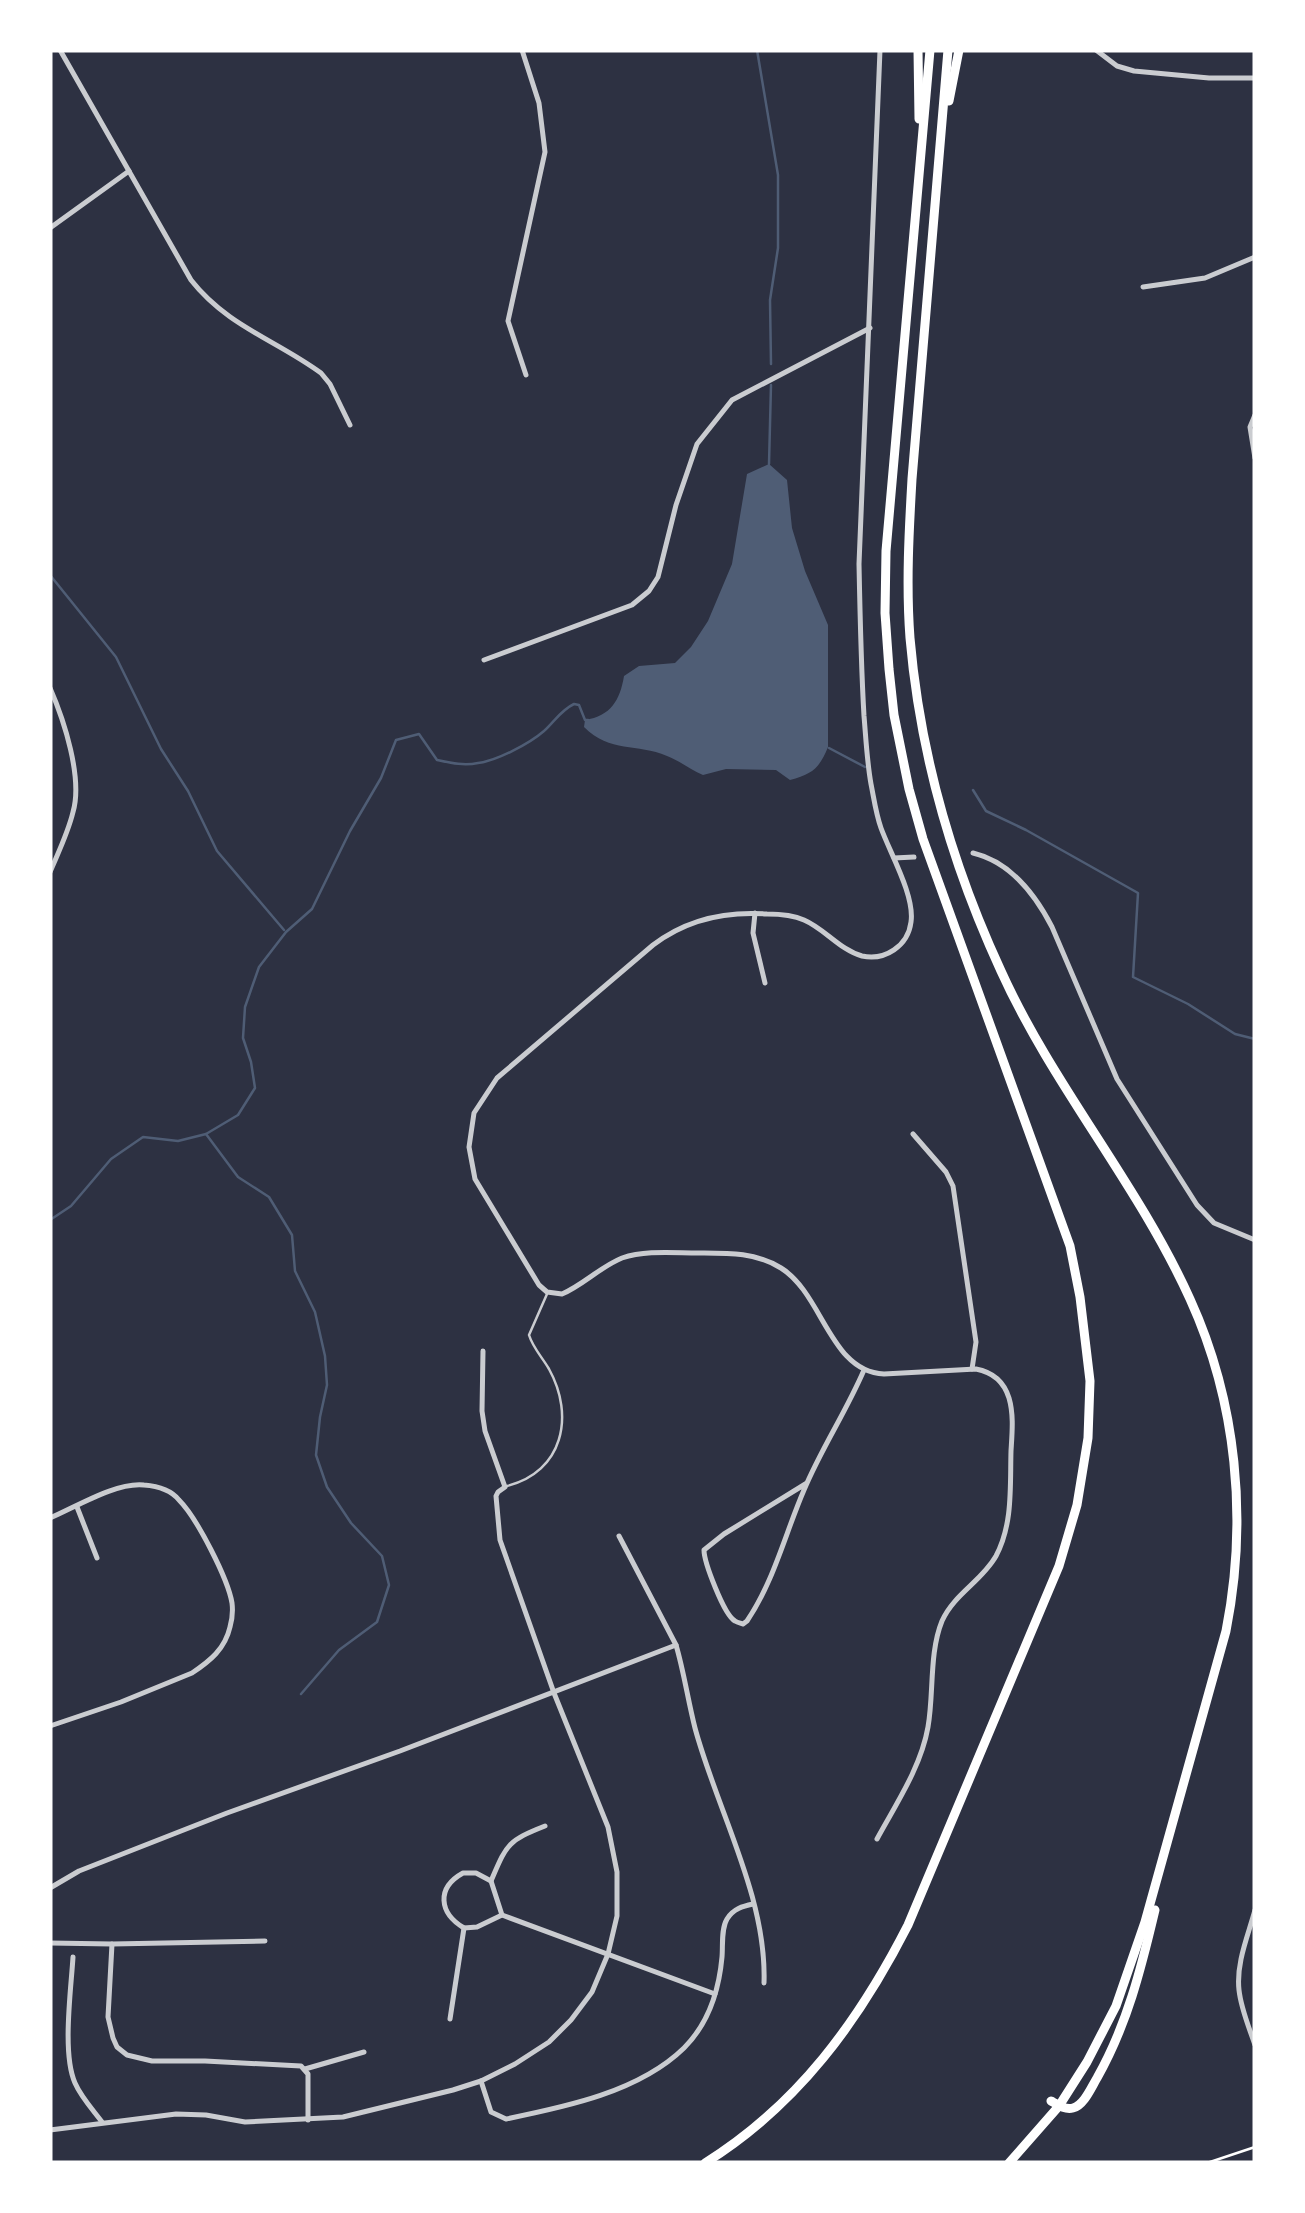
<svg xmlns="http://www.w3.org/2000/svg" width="1305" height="2213" viewBox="0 0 1305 2213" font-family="'Open Sans',sans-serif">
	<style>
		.water { fill: #4f5d75 }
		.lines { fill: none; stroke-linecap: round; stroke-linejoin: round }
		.stream { stroke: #4f5d75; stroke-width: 2.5 }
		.path { stroke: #fff; stroke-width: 2.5 }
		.service { stroke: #caccd0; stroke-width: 2.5 }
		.minor { stroke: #caccd0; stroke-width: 5 }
		.motorway { stroke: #fff; stroke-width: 9 }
	</style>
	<rect width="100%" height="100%" fill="#2d3142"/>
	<path class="water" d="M769,464L787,480L792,528L805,571L828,625V747C819,769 812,774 790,780L776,770L726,769L703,775C691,770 680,761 667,756C637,743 610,753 584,727L585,720C611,716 620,700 624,676L639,666L675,663L691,647L708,621L732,564L747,474Z"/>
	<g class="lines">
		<g class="stream">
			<polyline points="757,50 778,175 778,248 770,300 771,364"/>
			<polyline points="769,464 771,385"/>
			<polyline points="50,575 116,657 161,749 188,791 217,851 284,930"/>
			<polyline points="829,748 865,767"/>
			<polyline points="973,790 986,811 1026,830 1138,893 1133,977 1188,1004 1235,1034 1255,1039"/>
			<polyline points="206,1134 238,1177 269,1197 292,1235 295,1271 315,1312 325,1356 327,1385 320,1417 316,1455 327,1487 351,1523 382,1556 389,1585 377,1622 339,1650 301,1694"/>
			<path d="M50,1220L71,1206L111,1159L143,1137L178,1141L206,1134L238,1115L255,1088L251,1062L243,1038L245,1007L259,967L286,932L312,909L350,831L381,778L396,740L419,734L437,760C451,763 464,766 478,763C496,761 529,744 544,731C554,722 561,710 574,704L579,705L585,720H588"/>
		</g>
		<polyline class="path" points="1207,2163 1255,2147"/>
		<path class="service" d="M507,1486C563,1472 575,1416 549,1369C542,1357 533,1348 529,1335L547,1294"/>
		<g class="minor">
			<path d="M60,50L191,280C227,326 276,340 321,373L330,384L350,425"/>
			<polyline points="522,50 539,103 545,152 508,321 526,375"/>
			<polyline points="1096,50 1117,66 1134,71 1209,78 1255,78"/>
			<polyline points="50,228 129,171"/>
			<polyline points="1143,287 1205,278 1255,257"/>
			<polyline points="1255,415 1250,427 1255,458"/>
			<polyline points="484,660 632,605 649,591 658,577 676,505 697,444 732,400 870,328"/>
			<path d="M50,688C64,720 83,778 73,812C68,833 58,853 50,872"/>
			<path d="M973,853C1011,862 1035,894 1052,927L1117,1079L1197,1205L1214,1223L1255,1240"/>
			<polyline points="894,858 914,857"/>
			<polyline points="755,913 753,933 765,983"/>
			<polyline points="913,1134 946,1172 953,1186 976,1342 972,1369"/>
			<path d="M807,1483L724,1534L704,1550C704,1562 724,1615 735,1621C738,1623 741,1623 743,1624L747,1621C774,1581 785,1534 804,1490C821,1449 846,1412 864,1370"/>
			<polyline points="77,1507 97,1558"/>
			<path d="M50,1518C76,1507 116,1482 144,1485C157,1486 171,1490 179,1500C197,1518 228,1579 232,1603C233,1611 232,1620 230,1627C225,1649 210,1661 192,1673L121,1702L50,1726"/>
			<polyline points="619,1536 676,1645"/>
			<path d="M877,1839C896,1804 921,1767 928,1727C934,1693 929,1653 942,1621C954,1594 982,1581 996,1556C1013,1524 1010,1487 1011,1451C1012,1434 1014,1415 1009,1398C1004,1382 992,1372 976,1369L884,1374C830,1372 823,1294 781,1268C756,1252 726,1253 698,1253C673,1253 646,1250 622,1258C600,1267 583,1285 562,1294L547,1292L539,1285L475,1179L469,1147L474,1113L497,1078L653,945C687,919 725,911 767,914C780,914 793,915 804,920C825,929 840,950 862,956C885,961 908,946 911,922C915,896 890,853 881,828C876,814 874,799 871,784C867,762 866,739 864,716C861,665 860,615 859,564L880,50"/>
			<path d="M463,1873H476L491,1881L502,1915L477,1927L464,1928C439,1913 436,1888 463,1873Z"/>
			<path d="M491,1881C507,1844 507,1841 545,1826"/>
			<path d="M50,1888L79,1871L227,1813L400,1751L676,1645C684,1672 688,1701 695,1728C717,1810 767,1897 764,1983"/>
			<path d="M1255,1910C1248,1936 1236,1963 1239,1990C1241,2009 1249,2027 1255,2045"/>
			<polyline points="502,1915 715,1994"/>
			<polyline points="50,1943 112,1944 265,1941"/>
			<polyline points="112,1944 108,2017 113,2038 117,2047 127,2055 152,2061 205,2061 301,2066 308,2074 308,2120"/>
			<path d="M73,1957C71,1990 62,2054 75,2083C81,2097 93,2110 102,2122"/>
			<polyline points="450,2019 464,1928"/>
			<polyline points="305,2069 364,2052"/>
			<path d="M481,2081L491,2112L506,2119C565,2107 639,2092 684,2048C708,2024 719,1990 722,1957C723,1945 721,1929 727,1919C733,1909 743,1906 753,1904"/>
			<polyline points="50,2130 176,2114 206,2115 245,2122 343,2117 453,2090 481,2081 515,2064 549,2042 571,2020 592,1992 608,1954 617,1916 617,1872 608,1827 554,1693 500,1540 496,1496 498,1492 505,1487 485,1431 482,1411 483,1351"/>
		</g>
		<g class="motorway">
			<polyline points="918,50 919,119"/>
			<path d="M948,50L912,479C909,531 906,585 910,638C920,754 952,865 1001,971C1053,1086 1138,1184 1190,1299C1237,1402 1248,1520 1226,1631L1145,1922L1116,2006L1087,2062L1059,2106L1009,2163"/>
			<polyline points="949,101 959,50"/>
			<path d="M1051,2101C1058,2105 1065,2110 1073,2108C1084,2105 1091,2088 1097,2078C1127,2025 1141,1969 1155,1910"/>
			<path d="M705,2163C798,2105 859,2021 908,1925L1059,1566L1077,1505L1088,1438L1090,1381L1080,1297L1070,1246L923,839L909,789L894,715L889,669L885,613L886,551L930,50"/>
		</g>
	</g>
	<rect width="1305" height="2213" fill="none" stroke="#ffffff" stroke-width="105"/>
</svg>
